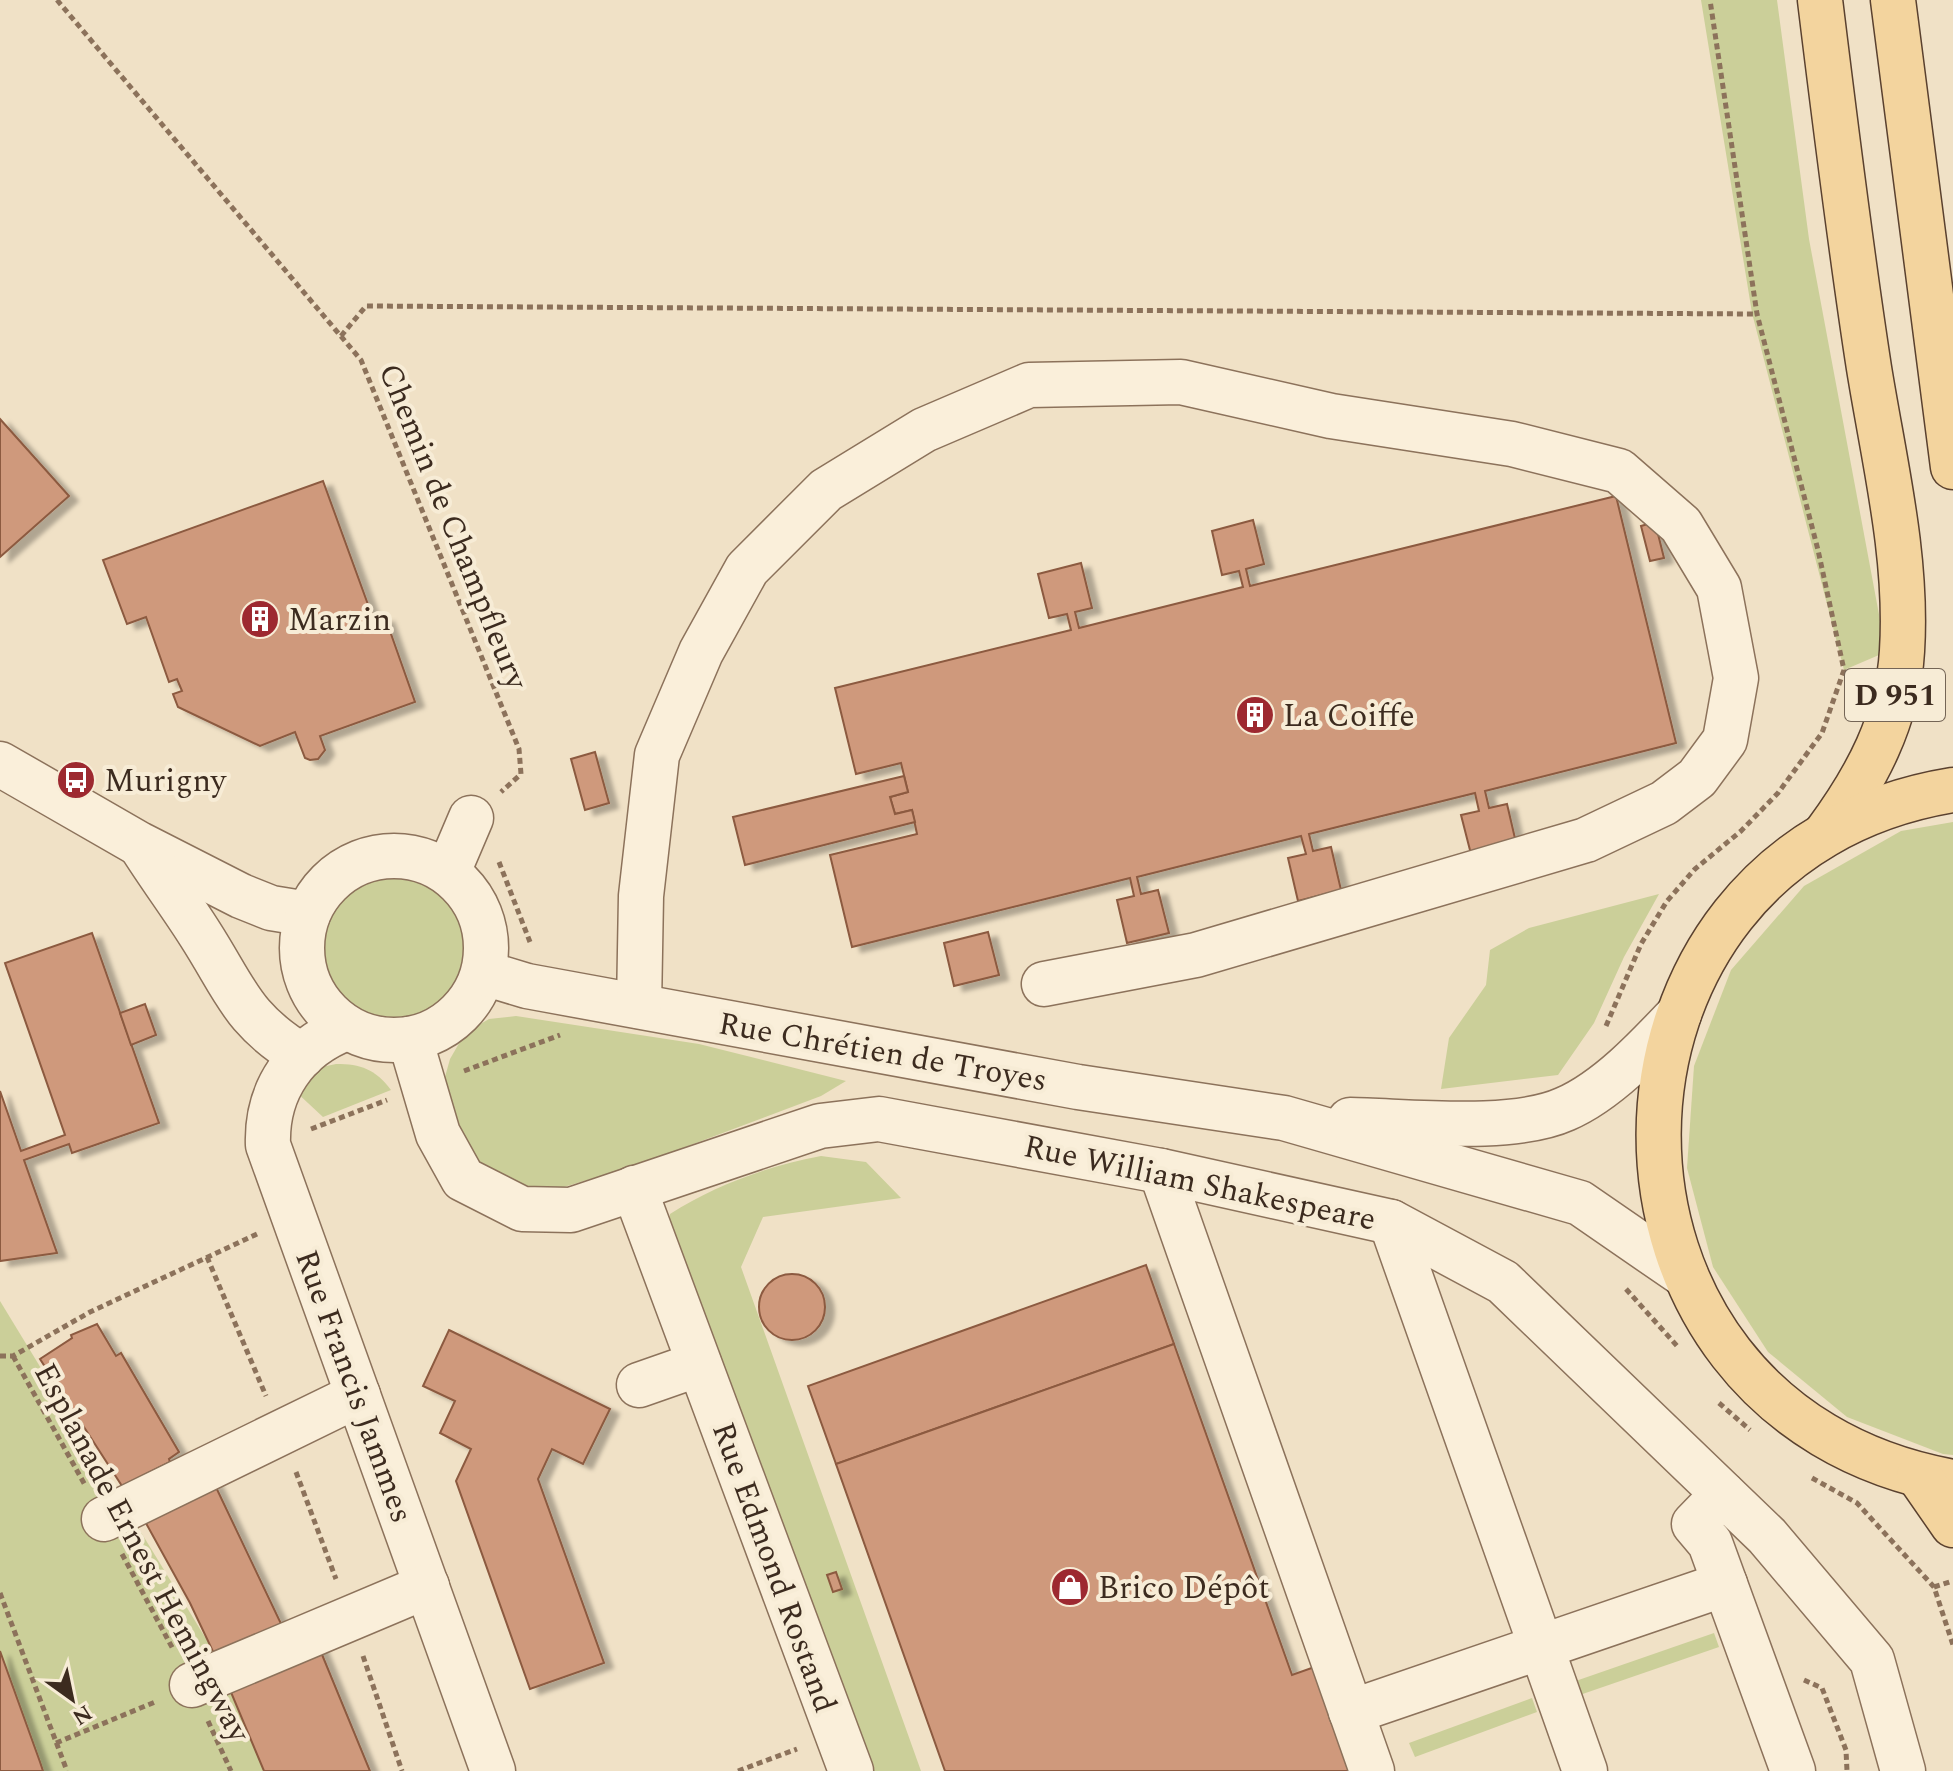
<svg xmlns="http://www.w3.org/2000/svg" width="1953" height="1771" viewBox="0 0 1953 1771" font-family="Spectral,serif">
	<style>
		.green { fill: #cbcf99 }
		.building { fill: #cf997b; stroke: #8c5a40; stroke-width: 2; filter: url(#shadow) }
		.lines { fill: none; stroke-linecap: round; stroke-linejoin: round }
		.minor-casing { stroke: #8c725b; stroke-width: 47 }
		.major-casing { stroke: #5a412f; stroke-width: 47 }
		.path { stroke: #8c725b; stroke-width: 5; stroke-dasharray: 6 4; stroke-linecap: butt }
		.minor { stroke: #faefda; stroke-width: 44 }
		.major { stroke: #f3d49e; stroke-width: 44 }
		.labels { text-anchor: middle; stroke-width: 8; stroke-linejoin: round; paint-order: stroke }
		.shield { fill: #f7ecd6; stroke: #746556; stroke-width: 2 }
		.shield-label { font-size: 30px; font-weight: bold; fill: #3c2b1f }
		.street-label { font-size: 32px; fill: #3c2b1f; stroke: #f7ecd6 }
		.poi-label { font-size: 32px; fill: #3c2b1f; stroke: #f7ecd6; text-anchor: start }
	</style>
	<defs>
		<filter id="shadow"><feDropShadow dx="9" dy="5" stdDeviation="2" flood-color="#0004"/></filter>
	</defs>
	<rect width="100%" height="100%" fill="#f0e1c6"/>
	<g class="green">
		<polygon points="1701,0 1777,0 1809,239 1886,652 1844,670 1752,313"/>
		<polygon points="1953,822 1953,1455 1943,1454 1847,1417 1768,1352 1713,1267 1687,1168 1694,1066 1731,970 1804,886 1901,831"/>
		<circle cx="394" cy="949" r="71"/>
		<polygon points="1659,894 1624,957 1594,1023 1558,1075 1441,1089 1449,1038 1486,985 1490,950 1529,928"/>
		<polygon points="516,1016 699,1044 846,1081 821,1096 640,1164 544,1193 486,1179 465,1151 441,1091 450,1059 465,1033 489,1019"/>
		<path d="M336,1064C361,1064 375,1069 391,1090L323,1117L294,1090L308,1070Z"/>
		<path d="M821,1156L866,1162L901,1198L763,1217L741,1267L921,1771H854L666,1240L670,1214C715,1185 768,1166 821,1156Z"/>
		<polygon points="0,1301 236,1688 264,1771 30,1771 0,1685"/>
		<polygon points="1714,1633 1719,1647 1571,1698 1567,1684"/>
		<polygon points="1532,1698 1537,1712 1415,1757 1409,1743"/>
	</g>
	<g class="building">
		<polygon points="0,419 69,496 0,557"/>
		<polygon points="323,481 374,621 385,617 415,702 320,736 325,750 318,759 310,760 305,758 295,732 260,746 178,707 173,694 182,691 177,679 169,682 146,617 127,624 103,560"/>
		<polygon points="1616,496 1676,743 1485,791 1489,808 1507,804 1517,847 1472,858 1461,815 1479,811 1475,793 1309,834 1313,851 1331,847 1341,890 1298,901 1288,858 1306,854 1301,836 1137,877 1141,894 1158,890 1169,933 1127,943 1117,900 1134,896 1130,878 852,947 830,855 917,834 912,810 895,814 890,797 908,792 901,763 856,774 835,688 1071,630 1067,614 1049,618 1038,574 1081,563 1092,608 1075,612 1079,628 1243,587 1239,571 1222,575 1212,531 1253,520 1264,564 1246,569 1250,586"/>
		<polygon points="1655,522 1664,558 1650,561 1641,526"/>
		<polygon points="595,752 609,803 585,810 571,759"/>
		<polygon points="904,776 908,792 890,797 895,814 912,810 915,822 745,865 733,817"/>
		<polygon points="988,932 999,975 954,986 944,943"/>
		<polygon points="92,933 159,1123 72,1153 69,1144 24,1160 57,1253 0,1261 0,1091 21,1151 65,1135 5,963"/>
		<polygon points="145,1004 156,1035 131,1045 120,1013"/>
		<polygon points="1146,1265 1174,1344 836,1464 808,1386"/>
		<circle cx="792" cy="1307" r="33"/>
		<polygon points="97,1324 116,1356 121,1353 179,1452 169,1459 170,1462 122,1486 40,1359 72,1338 71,1335"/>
		<polygon points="449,1330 610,1409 583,1464 552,1449 538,1479 604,1663 530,1689 456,1481 471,1449 440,1433 455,1401 423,1386"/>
		<polygon points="1174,1344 1292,1675 1320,1665 1357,1771 945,1771 836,1464"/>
		<polygon points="213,1481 284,1630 217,1660 190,1603 142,1516"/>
		<polygon points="836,1572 842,1589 833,1592 827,1575"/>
		<polygon points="316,1640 370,1771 264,1771 225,1678"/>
		<polygon points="0,1651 40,1762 43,1771 0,1771"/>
	</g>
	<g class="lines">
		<g class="minor-casing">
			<g id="minor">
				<polyline points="0,764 139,844 241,896 271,908 308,914"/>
				<path d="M141,846C160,876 181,904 200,934C236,990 241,1019 302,1056"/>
				<circle cx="394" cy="948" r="92"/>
				<polyline points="448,872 471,818"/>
				<polyline points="484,973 527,986 1078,1087 1284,1118 1580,1203 1686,1276"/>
				<polyline points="639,1006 641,896 657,755 701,652 747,569 826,490 924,430 1029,385 1181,382 1331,416 1512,444 1619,471 1681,525 1719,588 1736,678 1725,740 1697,778 1664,803 1586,840 1196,955 1044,984"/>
				<path d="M347,1028C296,1047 266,1090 268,1145L493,1771"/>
				<polyline points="410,1039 438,1134 463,1179 522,1209 571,1210 820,1126 879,1119 1161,1171 1391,1222 1503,1282 1767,1536 1872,1660 1903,1771"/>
				<path d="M1350,1120C1409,1121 1512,1133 1565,1109C1607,1091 1648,1047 1679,1014"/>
				<polyline points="1161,1171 1372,1771"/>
				<polyline points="634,1188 851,1771"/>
				<polyline points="1391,1222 1585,1771"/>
				<polyline points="639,1385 699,1364"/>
				<polyline points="1723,1494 1694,1524 1710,1543 1793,1771"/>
				<polyline points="104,1519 358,1395"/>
				<polyline points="192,1685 427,1586"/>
				<polyline points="1351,1712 1725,1584"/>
			</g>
		</g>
		<g class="major-casing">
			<g id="major">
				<path d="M1820,0C1835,123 1850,245 1869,368C1884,461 1908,557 1902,651C1898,720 1866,779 1826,833"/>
				<polyline points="1893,0 1953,467"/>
				<path d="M1953,790C1564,853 1557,1412 1953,1482"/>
				<polyline points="1919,1476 1953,1525"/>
			</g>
		</g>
		<g class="path">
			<polyline points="57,0 361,360 519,749 521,774 501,792"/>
			<polyline points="341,336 366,306 1757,314"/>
			<polyline points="499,862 530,942"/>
			<polyline points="1606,1026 1641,944 1667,901 1695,869 1741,831 1778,793 1822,733 1844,670 1818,550 1757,314 1710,0"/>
			<polyline points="464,1071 560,1035"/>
			<polyline points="311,1129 387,1100"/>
			<polyline points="207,1257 266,1396"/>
			<polyline points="1626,1289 1678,1347"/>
			<polyline points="0,1356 13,1356 90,1312 257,1234"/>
			<polyline points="13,1356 85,1485"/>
			<polyline points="1719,1403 1750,1430"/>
			<polyline points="296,1472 336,1579"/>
			<polyline points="1812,1478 1857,1503 1934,1587 1953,1645"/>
			<polyline points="122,1554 174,1651"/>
			<polyline points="1934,1587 1953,1581"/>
			<polyline points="0,1593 67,1771"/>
			<polyline points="363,1656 402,1771"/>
			<polyline points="1804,1680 1822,1688 1846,1750 1847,1771"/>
			<polyline points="208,1721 231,1771"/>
			<polyline points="56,1743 155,1702"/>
			<polyline points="738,1771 797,1749"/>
		</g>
		<use href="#minor" class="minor"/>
		<use href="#major" class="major"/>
	</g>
	<defs>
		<g id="building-disc" transform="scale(2)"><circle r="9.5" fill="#9d2930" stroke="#f7ecd6"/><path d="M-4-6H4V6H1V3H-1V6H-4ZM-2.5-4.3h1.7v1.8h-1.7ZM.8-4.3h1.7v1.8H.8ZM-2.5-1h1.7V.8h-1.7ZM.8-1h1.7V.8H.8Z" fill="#fff"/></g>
		<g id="bus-disc" transform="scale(2)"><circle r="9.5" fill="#9d2930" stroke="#f7ecd6"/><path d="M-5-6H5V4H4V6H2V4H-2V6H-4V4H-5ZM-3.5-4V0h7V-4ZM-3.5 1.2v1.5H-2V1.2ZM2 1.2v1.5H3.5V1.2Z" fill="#fff"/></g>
		<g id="shop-disc" transform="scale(2)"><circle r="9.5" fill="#9d2930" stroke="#f7ecd6"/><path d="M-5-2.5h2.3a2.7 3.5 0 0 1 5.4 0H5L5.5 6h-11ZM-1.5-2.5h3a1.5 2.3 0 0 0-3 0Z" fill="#fff"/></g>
	</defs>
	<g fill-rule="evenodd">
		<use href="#building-disc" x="260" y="619"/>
		<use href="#building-disc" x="1255" y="715"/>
		<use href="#bus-disc" x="76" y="780"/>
		<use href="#shop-disc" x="1070" y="1587"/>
	</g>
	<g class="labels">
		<rect class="shield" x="1845" y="669" width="100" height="52" rx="6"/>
		<g class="shield-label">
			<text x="1895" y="705">D 951</text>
		</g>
		<g class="street-label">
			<text transform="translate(454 526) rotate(68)" y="11">Chemin de Champfleury</text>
			<text transform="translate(883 1051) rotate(10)" y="11">Rue Chrétien de Troyes</text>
			<text transform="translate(1200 1182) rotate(12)" y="11">Rue William Shakespeare</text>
			<text transform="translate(355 1386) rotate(70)" y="11">Rue Francis Jammes</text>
			<text transform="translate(143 1552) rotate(62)" y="11">Esplanade Ernest Hemingway</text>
			<text transform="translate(775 1567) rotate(70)" y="11">Rue Edmond Rostand</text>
		</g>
		<g class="poi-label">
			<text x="288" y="630">Marzin</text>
			<text x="1283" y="726">La Coiffe</text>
			<text x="104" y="791">Murigny</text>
			<text x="1098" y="1598">Brico Dépôt</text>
		</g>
	</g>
	<g transform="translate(72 1699) rotate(147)" stroke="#f7ecd6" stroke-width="6" paint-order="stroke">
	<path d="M0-6L14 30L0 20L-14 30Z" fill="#3c2b1f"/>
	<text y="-12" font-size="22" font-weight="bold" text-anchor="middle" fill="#3c2b1f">N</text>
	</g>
</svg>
